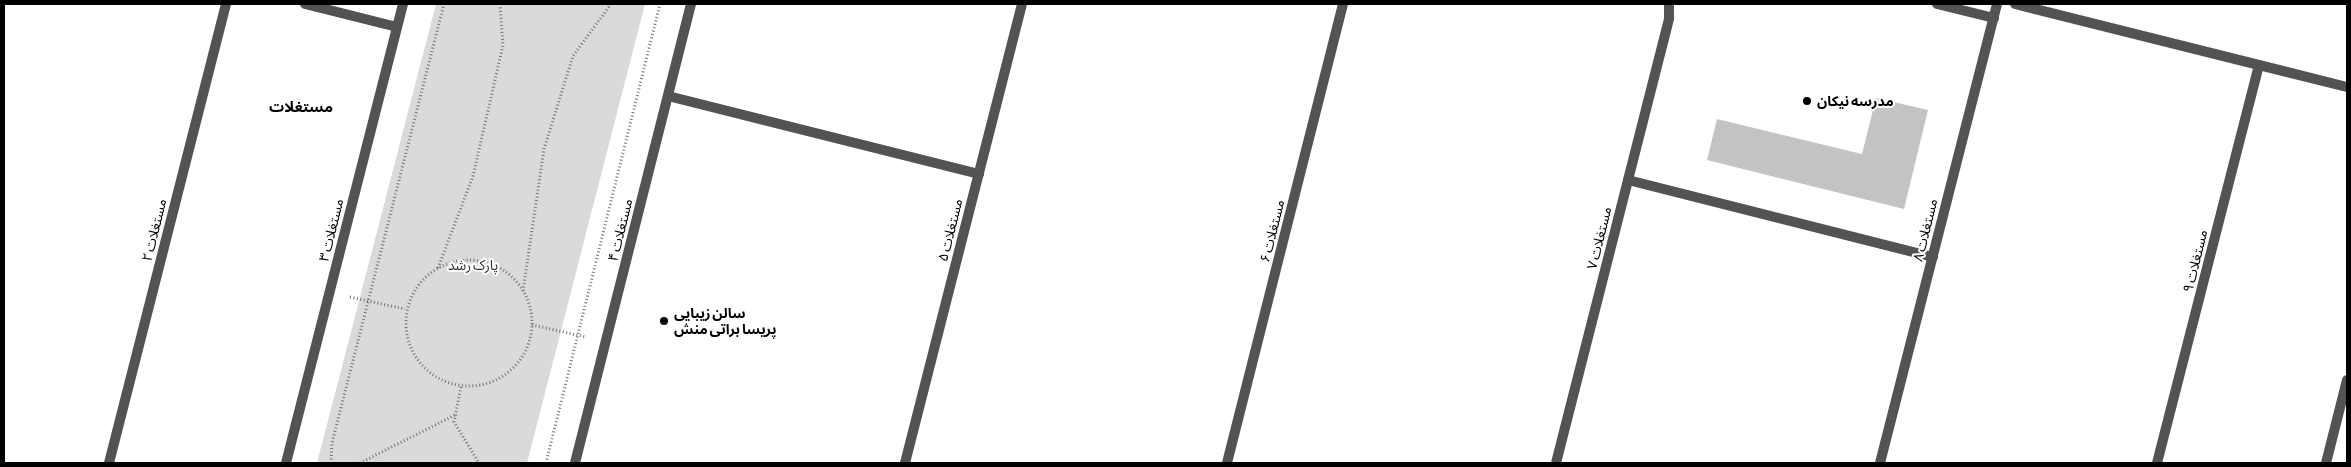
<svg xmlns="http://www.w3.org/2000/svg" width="2351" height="467" viewBox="0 0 2351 467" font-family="'Asap Condensed','Noto Sans Arabic',sans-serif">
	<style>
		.green { fill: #dadada }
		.building { fill: #c3c3c3 }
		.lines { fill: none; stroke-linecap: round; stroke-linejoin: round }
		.path { stroke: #757575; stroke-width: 3; stroke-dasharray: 1 2.5; stroke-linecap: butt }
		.service { stroke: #535353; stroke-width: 10 }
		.minor { stroke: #535353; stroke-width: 10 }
		.poi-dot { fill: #000; stroke: #fff; stroke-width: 2 }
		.labels { text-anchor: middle; stroke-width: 4; stroke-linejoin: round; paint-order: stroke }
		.poi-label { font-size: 14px; font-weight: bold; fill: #000; stroke: #fff; text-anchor: start }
		.street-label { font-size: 14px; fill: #000; stroke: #fff }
		.park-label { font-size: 14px; fill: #313131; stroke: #fff }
		.neighbourhood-label { font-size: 15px; font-weight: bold; fill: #000; stroke: #fff }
	</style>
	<rect width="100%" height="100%" fill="#fff"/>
	<polygon class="green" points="436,4 645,4 527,463 317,463"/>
	<polygon class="building" points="1876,98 1928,110 1904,209 1707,160 1717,119 1862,154"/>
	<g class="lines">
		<g class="path">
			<circle cx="469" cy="323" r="63"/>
			<polyline points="438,268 473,176 503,45 500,4"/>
			<polyline points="523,291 544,149 573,56 611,4"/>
			<polyline points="350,297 405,309"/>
			<polyline points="532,325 586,337"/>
			<polyline points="461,387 454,422 479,463"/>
			<polyline points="331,463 332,443 444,4"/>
			<polyline points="360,463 457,414"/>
			<polyline points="546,463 660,4"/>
		</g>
		<polyline class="service" points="2015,4 2347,87"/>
		<g class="minor">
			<polyline points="305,4 397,27"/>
			<polyline points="1937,4 1994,18"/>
			<polyline points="668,96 979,174"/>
			<polyline points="1628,180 1933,257"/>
			<polyline points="109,463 226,4"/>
			<polyline points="286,463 403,4"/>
			<polyline points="575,463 691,4"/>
			<polyline points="905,463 1022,4"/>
			<polyline points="1227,463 1343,4"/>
			<polyline points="1556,463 1669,19 1669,4"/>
			<polyline points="1880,463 1997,4"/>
			<polyline points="2157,463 2259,65"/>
			<polyline points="2326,463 2347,380"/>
		</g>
	</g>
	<g class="poi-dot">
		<circle cx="1807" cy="101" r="5"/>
		<circle cx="664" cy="321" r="5"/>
	</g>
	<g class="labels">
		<g class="poi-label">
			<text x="1817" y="106">مدرسه نیکان</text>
			<text x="674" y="318">سالن زیبایی<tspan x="674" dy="16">پریسا براتی منش</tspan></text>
		</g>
		<g class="street-label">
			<text transform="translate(154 230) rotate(-76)" y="5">مستغلات ۲</text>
			<text transform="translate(331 230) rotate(-76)" y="5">مستغلات ۳</text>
			<text transform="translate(620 230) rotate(-76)" y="5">مستغلات ۴</text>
			<text transform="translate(950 230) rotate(-76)" y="5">مستغلات ۵</text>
			<text transform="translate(1925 230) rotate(-76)" y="5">مستغلات ۸</text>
			<text transform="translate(1272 231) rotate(-76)" y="5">مستغلات ۶</text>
			<text transform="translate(1599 238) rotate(-76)" y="5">مستغلات ۷</text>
			<text transform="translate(2195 261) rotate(-76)" y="5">مستغلات ۹</text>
		</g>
		<g class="park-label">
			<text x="473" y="270">پارک رشد</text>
		</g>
		<g class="neighbourhood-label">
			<text x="301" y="112">مستغلات</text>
		</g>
	</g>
	<rect width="2351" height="467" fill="none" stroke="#000000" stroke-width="10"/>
</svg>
